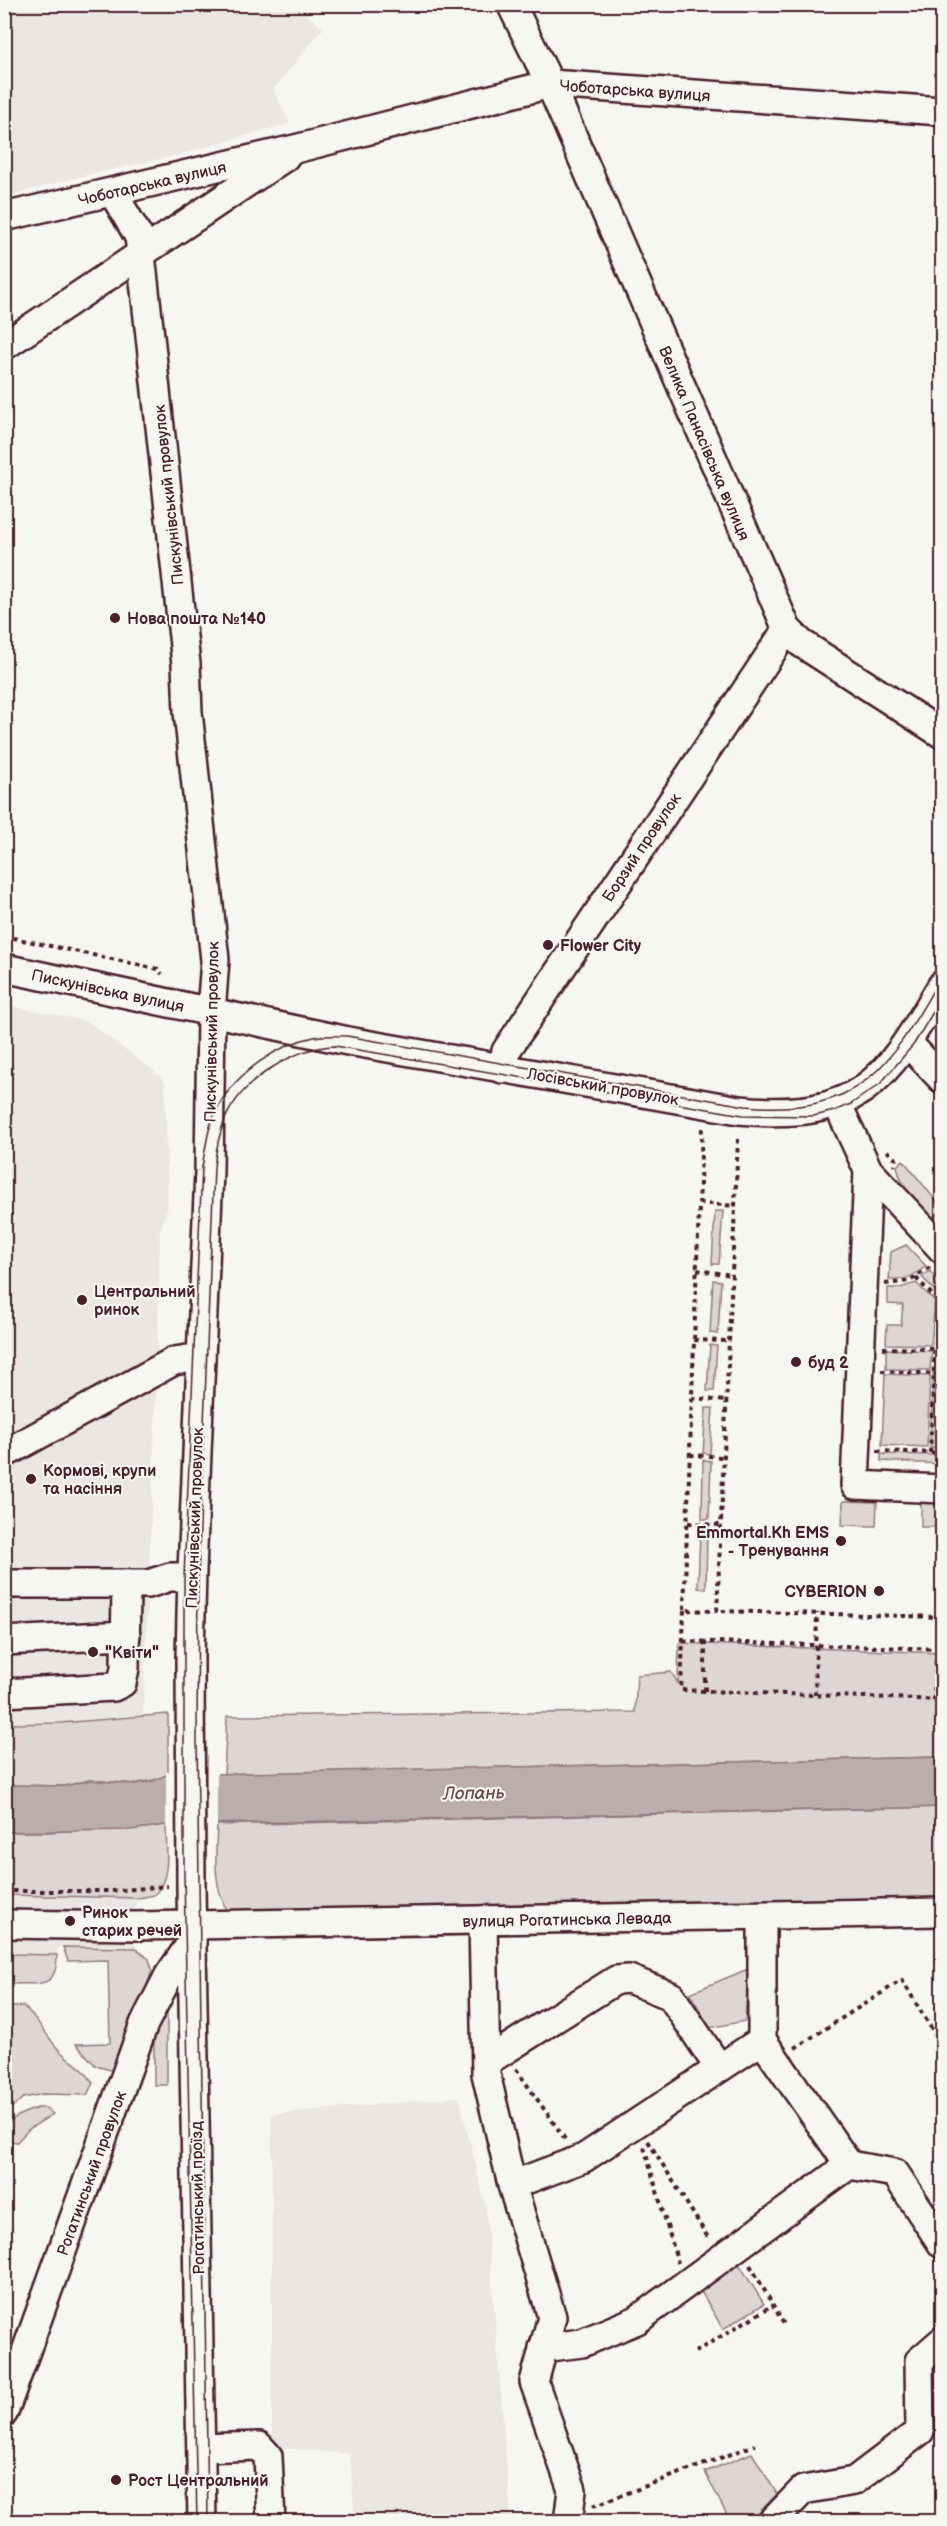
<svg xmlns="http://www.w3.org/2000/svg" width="947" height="2526" viewBox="0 0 947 2526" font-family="'Balsamiq Sans',sans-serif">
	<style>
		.built { fill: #e9e6e3 }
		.green { fill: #ddd6d5; stroke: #947a80; stroke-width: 1.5 }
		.water { fill: #bbadae; stroke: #8e747a; stroke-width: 1.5 }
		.pier { fill: #f6f6f2 }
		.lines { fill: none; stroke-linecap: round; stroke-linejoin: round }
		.minor-casing { stroke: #4a1f2b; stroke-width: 32 }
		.path { stroke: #4a1f2b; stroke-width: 4; stroke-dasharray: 4.5 4.5; stroke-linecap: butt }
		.minor { stroke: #f6f6f2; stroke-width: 27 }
		.tram { stroke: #4a1f2b; stroke-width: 1.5 }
		.poi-dot { fill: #4a1f2b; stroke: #f6f6f2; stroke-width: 2 }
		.labels { text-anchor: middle; stroke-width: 4.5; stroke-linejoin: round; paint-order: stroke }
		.street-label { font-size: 16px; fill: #4a1f2b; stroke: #f6f6f2 }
		.poi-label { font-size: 16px; font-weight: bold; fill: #4a1f2b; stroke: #f6f6f2; text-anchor: start }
		.water-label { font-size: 18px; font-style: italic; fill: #6c4a52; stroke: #f6f6f2 }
	</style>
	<rect width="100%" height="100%" fill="#f6f6f2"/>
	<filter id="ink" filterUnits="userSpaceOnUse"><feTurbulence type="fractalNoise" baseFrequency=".0167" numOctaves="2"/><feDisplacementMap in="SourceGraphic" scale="12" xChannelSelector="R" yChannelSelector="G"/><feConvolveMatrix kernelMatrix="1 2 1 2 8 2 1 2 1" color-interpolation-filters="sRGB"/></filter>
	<g filter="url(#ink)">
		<g class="built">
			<polygon points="5,4 316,5 307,15 323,28 273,90 290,123 170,157 82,176 5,197"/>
			<polygon points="4,1005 87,1021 158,1074 165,1083 168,1206 160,1230 157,1370 143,1718 5,1726"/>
			<polygon points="5,1895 136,1897 135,1948 58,1947 57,1955 5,1954"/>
			<polygon points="459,2097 486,2208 511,2521 355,2521 350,2454 272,2447 272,2114"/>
		</g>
		<g class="green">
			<path d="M903,1160L942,1208L933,1220C916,1203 902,1190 897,1166Z"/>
			<polygon points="715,1211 723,1211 719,1264 712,1264"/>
			<path d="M906,1245L926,1266C914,1276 905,1281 889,1280L891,1252Z"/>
			<polygon points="930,1271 942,1284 942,1299 922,1277"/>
			<polygon points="713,1280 721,1281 718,1334 710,1333"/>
			<polygon points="916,1283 935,1301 931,1345 886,1344 887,1325 901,1325 903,1305 888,1304 888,1288 900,1288"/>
			<polygon points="710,1345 717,1346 714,1391 707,1391"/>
			<polygon points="886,1349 932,1351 930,1370 886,1369"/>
			<polygon points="933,1373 942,1377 942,1448 930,1447"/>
			<polygon points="885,1374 930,1376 927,1447 882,1445"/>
			<polygon points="706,1408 713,1408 710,1454 703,1453"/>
			<polygon points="881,1454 942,1455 942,1464 881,1461"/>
			<polygon points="703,1460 711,1461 709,1519 702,1519"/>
			<polygon points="843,1501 877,1502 876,1526 842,1525"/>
			<polygon points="921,1502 942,1503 942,1527 921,1527"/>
			<polygon points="700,1530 707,1530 706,1589 698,1588"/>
			<polygon points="679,1643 942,1653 942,1757 224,1774 227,1716 635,1712 637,1675 671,1672 678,1683"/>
			<polygon points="168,1714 168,1777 134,1784 90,1780 65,1786 5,1785 5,1724 61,1723"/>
			<path d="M942,1807V1903L228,1912C212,1886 216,1853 217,1825Z"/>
			<path d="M166,1825C166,1847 172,1879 154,1895L139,1898L5,1895V1832H51Z"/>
			<polygon points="63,1947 135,1948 149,1959 152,1970 136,2018 118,2064 110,2070 96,2066 76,2044 110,2043 108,1960 68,1961"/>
			<path d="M5,1954L57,1955C57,1995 32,1980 5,1985Z"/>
			<polygon points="748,1969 745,2021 710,2028 690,1993"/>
			<polygon points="167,2001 167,2085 154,2085 154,2027"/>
			<path d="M23,2006C38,2018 46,2036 59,2050C73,2064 81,2064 93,2083L87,2095L43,2094L23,2098L5,2113V2008Z"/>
			<path d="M38,2108H46L53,2114L29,2129L17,2142L5,2141V2127C14,2116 25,2112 38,2108Z"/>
			<polygon points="736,2259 764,2304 723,2329 696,2283"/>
			<polygon points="752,2453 777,2494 751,2521 730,2521 705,2472"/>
		</g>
		<polygon class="water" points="942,1757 942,1807 166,1825 131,1830 5,1832 5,1785 65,1786 90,1780 134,1784 153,1781 166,1775"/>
		<polygon class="pier" points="217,1771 217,1827 166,1828 166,1772"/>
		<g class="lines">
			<g class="minor-casing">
				<g id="minor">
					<polyline points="511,4 550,84 787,629 801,643 942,734"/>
					<polyline points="113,193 139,237 141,254 186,664 188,712 215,960 211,1012 209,1171 192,1571 190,1658 191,1887 202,2522"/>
					<polyline points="4,217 299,148 550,84 942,111"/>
					<polyline points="4,346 285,157"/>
					<path d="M4,968L348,1041L739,1110C860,1121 885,1082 942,985"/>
					<polyline points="908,1043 942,1079"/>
					<polyline points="502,1069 506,1051 787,629"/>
					<polyline points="837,1103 868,1170 942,1249"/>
					<polyline points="868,1170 855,1485 942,1489"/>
					<polyline points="4,1454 174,1361 201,1357"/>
					<polyline points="4,1584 148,1584 170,1577 191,1577"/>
					<polyline points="4,1641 126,1635"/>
					<polyline points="4,1693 114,1687 122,1683 125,1668 126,1584"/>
					<polyline points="762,1916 762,2040 849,2165 895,2173 942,2244"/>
					<polyline points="483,1920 486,2074 512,2185 552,2317 534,2382 572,2490 568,2522"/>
					<polyline points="4,1924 135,1926 942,1912"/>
					<polyline points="486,2062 616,1980 629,1979 671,1996 719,2068"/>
					<polyline points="512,2185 584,2158 762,2040"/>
					<polyline points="543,2348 582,2343 637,2320 849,2165"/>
					<polyline points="4,2412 144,2024 169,1975 192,1942"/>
					<polyline points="201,2448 259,2446 268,2456 271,2522"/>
					<polyline points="772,2522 803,2490 854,2481 920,2431 919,2361 942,2341"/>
				</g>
			</g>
			<g class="path">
				<polyline points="4,936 158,969 162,974"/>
				<polyline points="702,1128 684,1610 717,1611"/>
				<polyline points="738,1139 717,1611 942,1617"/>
				<polyline points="887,1151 896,1159 894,1166"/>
				<polyline points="699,1203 735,1206"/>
				<polyline points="697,1270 732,1275"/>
				<polyline points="916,1278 942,1305"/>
				<polyline points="885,1284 910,1281 930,1267"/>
				<polyline points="694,1340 729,1341"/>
				<polyline points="883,1348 942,1349"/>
				<polyline points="881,1371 942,1374"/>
				<polyline points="692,1398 726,1401"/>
				<polyline points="877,1451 942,1453"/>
				<polyline points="930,1453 937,1299"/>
				<polyline points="690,1455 723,1457"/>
				<polyline points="688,1523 720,1525"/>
				<polyline points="684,1610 681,1690 942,1700"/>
				<polyline points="683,1641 942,1649"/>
				<polyline points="705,1691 705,1641"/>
				<polyline points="815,1695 817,1613"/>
				<polyline points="934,1700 938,1616"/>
				<polyline points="4,1891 111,1891 168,1886"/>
				<polyline points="795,2048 902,1980 942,2046"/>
				<polyline points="516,2069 567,2142"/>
				<polyline points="648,2141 709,2239"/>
				<polyline points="644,2147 678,2263"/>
				<polyline points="750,2265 785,2326"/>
				<polyline points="695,2352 773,2305"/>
				<polyline points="593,2506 755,2445"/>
			</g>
			<use href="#minor" class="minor"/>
			<g class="tram">
				<path d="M197,2522L184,1874V1577L202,1167C206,1147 208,1123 219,1105C237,1073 278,1044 314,1037C325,1035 336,1036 347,1036L745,1106C863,1116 889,1067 942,975"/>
				<path d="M208,2522L197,1738L198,1578L214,1167C216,1150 219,1133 226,1117C243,1080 294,1047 335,1046L743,1115L814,1116L834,1111L851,1104L880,1084L914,1044L942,997"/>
			</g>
		</g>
	</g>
	<g class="poi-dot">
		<circle cx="115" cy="618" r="6"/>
		<circle cx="548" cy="945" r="6"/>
		<circle cx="82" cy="1300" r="6"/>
		<circle cx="796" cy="1362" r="6"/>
		<circle cx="31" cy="1479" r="6"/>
		<circle cx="841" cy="1541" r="6"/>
		<circle cx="879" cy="1591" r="6"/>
		<circle cx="93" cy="1652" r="6"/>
		<circle cx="70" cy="1921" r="6"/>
		<circle cx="116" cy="2480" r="6"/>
	</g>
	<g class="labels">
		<g class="street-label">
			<text transform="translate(635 90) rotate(4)" y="6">Чоботарська вулиця</text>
			<text transform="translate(152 183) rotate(-13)" y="6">Чоботарська вулиця</text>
			<text transform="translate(705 443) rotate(67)" y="6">Велика Панасівська вулиця</text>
			<text transform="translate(168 495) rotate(-96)" y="6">Пискунівський провулок</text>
			<text transform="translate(641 847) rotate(-56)" y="6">Борзий провулок</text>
			<text transform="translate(108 990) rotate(12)" y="6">Пискунівська вулиця</text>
			<text transform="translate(211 1032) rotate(-89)" y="6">Пискунівський провулок</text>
			<text transform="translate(603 1086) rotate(10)" y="6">Лосівський провулок</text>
			<text transform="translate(194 1518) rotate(-88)" y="6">Пискунівський провулок</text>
			<text transform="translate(567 1919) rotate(-1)" y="6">вулиця Рогатинська Левада</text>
			<text transform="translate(91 2173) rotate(-70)" y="6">Рогатинський провулок</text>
			<text transform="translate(197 2198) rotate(-91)" y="6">Рогатинський проїзд</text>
		</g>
		<g class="poi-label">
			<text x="127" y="624">Нова пошта №140</text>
			<text x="560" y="951">Flower City</text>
			<text x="94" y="1297">Центральний<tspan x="94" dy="18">ринок</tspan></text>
			<text x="808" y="1368">буд 2</text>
			<text x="43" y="1476">Кормові, крупи<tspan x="43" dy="18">та насіння</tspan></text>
			<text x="829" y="1538" text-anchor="end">Emmortal.Kh EMS<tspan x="829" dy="18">- Тренування</tspan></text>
			<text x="867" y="1597" text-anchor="end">CYBERION</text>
			<text x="105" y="1658">"Квіти"</text>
			<text x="82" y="1918">Ринок<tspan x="82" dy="18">старих речей</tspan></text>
			<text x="128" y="2486">Рост Центральний</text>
		</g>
		<g class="water-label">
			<text transform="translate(474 1793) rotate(-1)" y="6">Лопань</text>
		</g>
	</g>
	<rect width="947" height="2526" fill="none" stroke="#f6f6f2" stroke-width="24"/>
	<rect x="12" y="12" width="923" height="2502" fill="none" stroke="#4a1f2b" stroke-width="2" filter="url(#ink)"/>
</svg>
